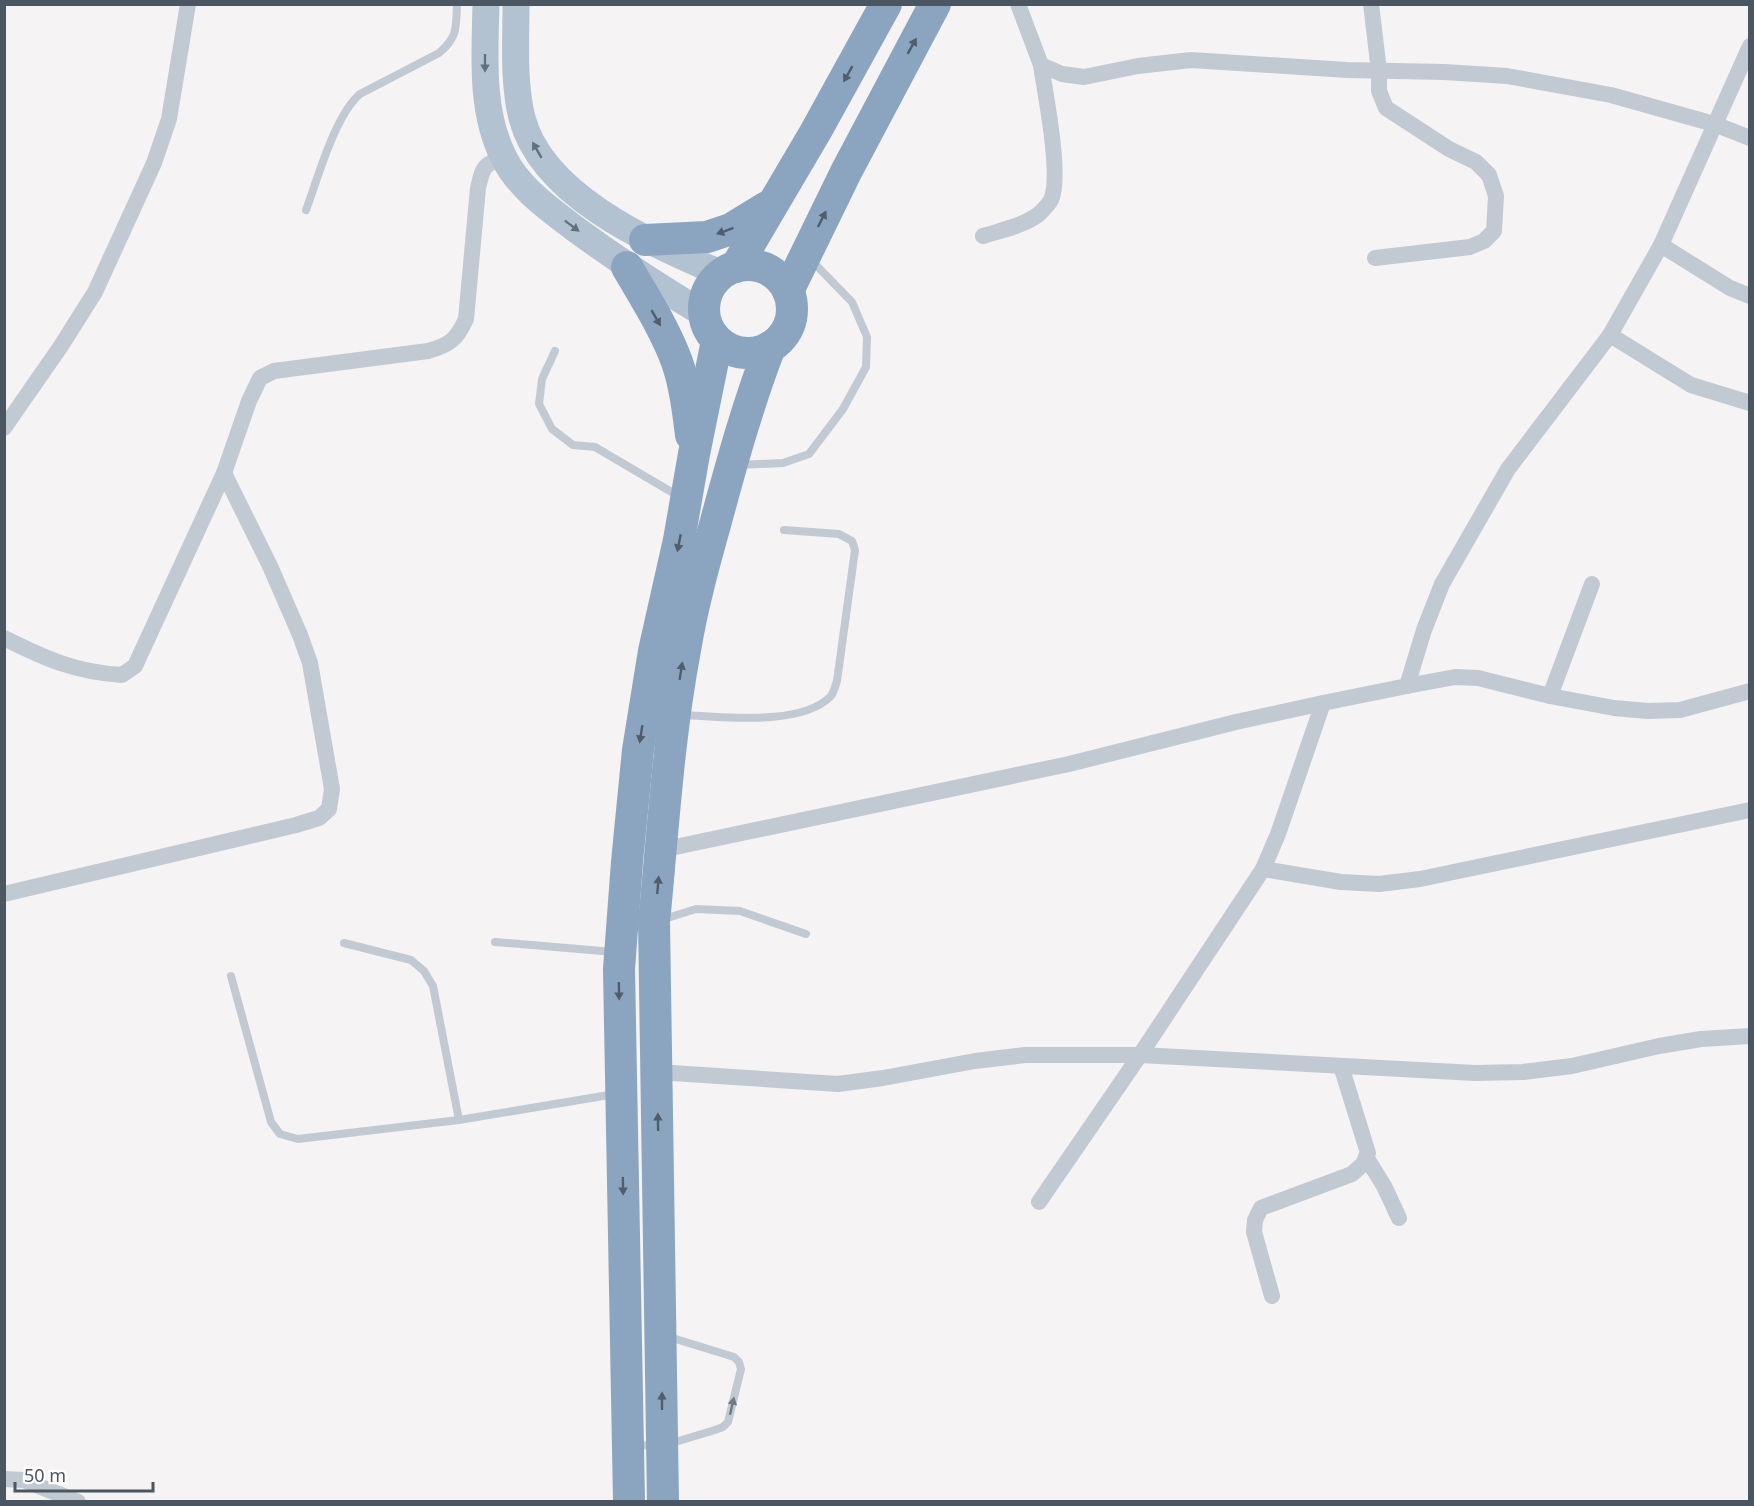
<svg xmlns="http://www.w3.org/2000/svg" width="1754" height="1506" viewBox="0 0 1754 1506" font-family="'Noto Sans',sans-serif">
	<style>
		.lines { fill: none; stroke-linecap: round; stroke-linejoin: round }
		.lane { stroke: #c1cad2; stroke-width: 8 }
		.street { stroke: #c1cad2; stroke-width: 16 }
		.primary { stroke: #b3c2d1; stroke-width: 27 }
		.highway { stroke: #8ba5c1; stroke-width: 32 }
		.oneway { fill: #505e6b }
		.oneway2 { fill: #64717d }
		.oneway3 { fill: #6e7983 }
	</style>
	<rect width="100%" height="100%" fill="#f5f3f3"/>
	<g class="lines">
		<g class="lane">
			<path d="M306,210C318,178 335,115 360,94L439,53C458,37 456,27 457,4"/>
			<polyline points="555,351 542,379 539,404 552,429 573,445 595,447 680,497"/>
			<polyline points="739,465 783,463 809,454 843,409 866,367 867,337 852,302 811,260"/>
			<path d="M681,715C722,716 799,727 830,697C834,693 835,686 837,681L855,550L852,541L839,534L784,530"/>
			<polyline points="661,920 696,909 740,911 806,934"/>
			<polyline points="495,942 614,952"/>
			<polyline points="344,943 411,960 424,971 433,986 459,1120"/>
			<polyline points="231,976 271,1122 280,1134 298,1139 459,1120 615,1094"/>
			<polyline points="634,1445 662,1446 715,1430 723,1427 728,1422 741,1369 739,1362 734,1357 666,1336"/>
		</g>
		<g class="street">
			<polyline points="1018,4 1041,65 1062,74 1084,77 1138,66 1191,60 1347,70 1444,72 1507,76 1611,95 1714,124 1750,138"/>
			<polyline points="1371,4 1379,71 1379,91 1386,108 1449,149 1476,162 1489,175 1496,196 1494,231 1484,241 1470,247 1375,258"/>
			<path d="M983,236C1002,230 1023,226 1039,214C1043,210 1049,204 1051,200C1062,176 1045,93 1041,65"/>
			<polyline points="1661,245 1730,288 1750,296"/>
			<polyline points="1610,335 1691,385 1750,403"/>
			<polyline points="4,428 61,346 95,292 154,163 169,119 188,4"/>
			<path d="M4,638C46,659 75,672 122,675L135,666L224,473L249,401L260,378L274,371L428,351C450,345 457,339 466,319L478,188C483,167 483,165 503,157"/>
			<polyline points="1407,686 1455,677 1478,678 1550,696 1614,708 1648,711 1680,710 1750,691"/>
			<polyline points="1550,696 1592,584"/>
			<polyline points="661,850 1069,764 1236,722 1323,703"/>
			<polyline points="1263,869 1341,882 1379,884 1420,879 1750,810"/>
			<polyline points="4,894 296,825 319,818 329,809 332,789 310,663 300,635 270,566 224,473"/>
			<polyline points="657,1072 838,1084 883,1078 975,1061 1025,1055 1140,1055 1263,869 1278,834 1323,703 1407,686 1424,630 1442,584 1508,469 1610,335 1661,245 1750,46"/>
			<polyline points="1366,1157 1384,1186 1399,1218"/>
			<polyline points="1039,1202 1140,1055 1475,1073 1523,1072 1572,1066 1659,1046 1701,1039 1750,1036"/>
			<polyline points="1272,1296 1254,1232 1255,1220 1261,1208 1352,1174 1363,1164 1368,1153 1341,1066"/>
			<polyline points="4,1479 24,1480 78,1502"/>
		</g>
		<g class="primary">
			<path d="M486,4C485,55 480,111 504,158C519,188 548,208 574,228C616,259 659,287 704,314"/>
			<path d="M516,4C516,42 513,81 522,118C543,198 654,244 722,274"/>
		</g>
		<g class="highway">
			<polyline points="645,240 707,237 731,229 767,207"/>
			<circle cx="748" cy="309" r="44"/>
			<path d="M627,267C645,298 665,329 677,362C685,385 688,411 691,435"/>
			<polyline points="736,267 816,131 886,4"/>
			<polyline points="788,291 846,172 935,4"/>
			<polyline points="629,1502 619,969 627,862 638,750 654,651 679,540 694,454 717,341"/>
			<path d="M663,1502L654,922C663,832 668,740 685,650C692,607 704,564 716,521C732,462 748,404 770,347"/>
		</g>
	</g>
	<defs><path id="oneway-solid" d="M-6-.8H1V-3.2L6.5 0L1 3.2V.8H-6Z" transform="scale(1.5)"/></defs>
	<g class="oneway">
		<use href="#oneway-solid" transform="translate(912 46) rotate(-61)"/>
		<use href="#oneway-solid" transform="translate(848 74) rotate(119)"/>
		<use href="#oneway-solid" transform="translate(822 219) rotate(-63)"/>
		<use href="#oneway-solid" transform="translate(725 231) rotate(160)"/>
		<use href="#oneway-solid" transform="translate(656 318) rotate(60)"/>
		<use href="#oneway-solid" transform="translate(679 543) rotate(101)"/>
		<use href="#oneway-solid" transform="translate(681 671) rotate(-81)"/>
		<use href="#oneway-solid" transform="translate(641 734) rotate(99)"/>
		<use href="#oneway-solid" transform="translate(658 885) rotate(-85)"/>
		<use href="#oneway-solid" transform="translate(619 991) rotate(89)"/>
		<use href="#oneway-solid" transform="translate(658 1122) rotate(-91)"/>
		<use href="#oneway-solid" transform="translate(623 1186) rotate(89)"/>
		<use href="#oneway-solid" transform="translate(662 1401) rotate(-90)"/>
	</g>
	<g class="oneway2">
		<use href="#oneway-solid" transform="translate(485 63) rotate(90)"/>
		<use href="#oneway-solid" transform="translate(537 150) rotate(-120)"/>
		<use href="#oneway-solid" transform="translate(572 226) rotate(37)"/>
	</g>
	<use class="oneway3" href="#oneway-solid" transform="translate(732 1406) rotate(-77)"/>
	<rect width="1754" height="1506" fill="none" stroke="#4a5661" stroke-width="12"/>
	<path d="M15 1482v9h138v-9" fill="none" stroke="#4a5661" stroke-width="3"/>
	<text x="24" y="1482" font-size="18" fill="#4a5661" stroke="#ffffff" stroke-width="4.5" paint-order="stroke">50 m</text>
</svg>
